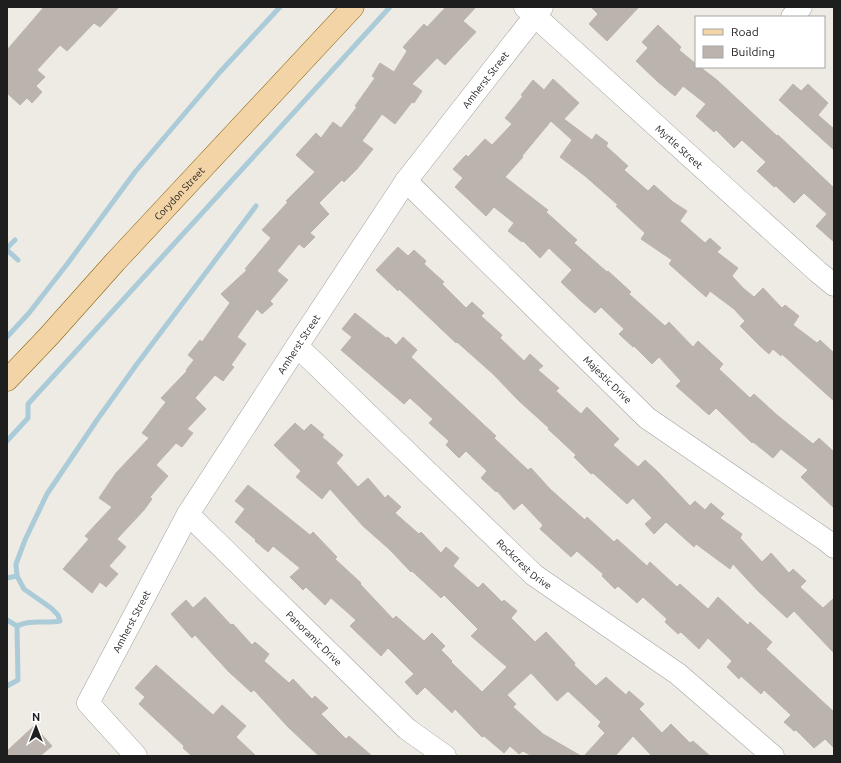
<svg xmlns="http://www.w3.org/2000/svg" width="841" height="763" viewBox="0 0 841 763" font-family="Ubuntu,sans-serif">
	<style>
		.lines { fill: none; stroke-linecap: round; stroke-linejoin: round }
		.stream { stroke: #aacbd7; stroke-width: 5 }
		.building { fill: #bbb4ae; stroke: #beb3a9 }
		.minor-casing { stroke: #a2a2a2; stroke-width: 23 }
		.major-casing { stroke: #886510; stroke-width: 23 }
		.minor { stroke: #fff; stroke-width: 22 }
		.major { stroke: #f2d4a6; stroke-width: 22 }
		.labels { text-anchor: middle; stroke-width: 4; stroke-linejoin: round; paint-order: stroke }
		.street-label { font-size: 10px; fill: #1e1e1e; stroke: #fff }
	</style>
	<rect width="100%" height="100%" fill="#eeebe5"/>
	<g class="lines">
		<g class="stream">
			<polyline points="7,248 15,240"/>
			<polyline points="7,250 18,260"/>
			<polyline points="7,337 29,313 68,263 135,172 220,72 280,7"/>
			<polyline points="7,441 28,418 28,404 390,7"/>
			<polyline points="7,578 17,576"/>
			<polyline points="7,620 17,626"/>
			<path d="M7,686L18,680L17,626C29,619 46,624 60,621L58,615L51,608L24,589L17,576L16,564L25,540L47,494L97,420L137,364L256,206"/>
		</g>
	</g>
	<g class="building">
		<polygon points="44,7 119,7 100,27 94,23 67,51 60,45 37,70 45,77 36,86 42,92 32,103 27,98 20,105 7,93 7,50"/>
		<polygon points="446,7 476,7 463,21 476,32 445,65 437,58 412,84 422,91 414,103 412,102 395,124 382,114 362,141 373,149 357,169 344,182 342,180 319,203 329,214 310,233 315,237 304,248 299,244 277,271 288,280 270,301 273,304 262,314 257,309 237,337 246,344 231,365 234,367 223,381 215,375 195,398 206,409 187,429 193,433 182,447 176,443 156,465 168,476 150,497 152,499 144,510 117,539 126,547 109,566 118,574 106,587 100,582 92,593 63,569 89,539 85,536 112,507 99,498 116,473 149,438 142,433 166,402 161,398 187,371 186,370 194,360 188,355 200,340 202,342 230,303 221,294 247,270 245,269 271,238 262,230 288,202 286,201 315,172 296,155 316,133 321,138 333,122 341,128 357,107 355,106 375,78 372,76 380,63 394,72 407,51 403,47 424,24 427,27"/>
		<polygon points="591,7 639,7 607,41 589,24 598,14"/>
		<polygon points="658,25 681,47 679,50 696,64 696,67 700,67 717,80 777,136 778,135 834,188 834,242 816,226 827,214 804,193 794,203 776,186 774,187 757,171 766,162 742,140 734,148 716,130 714,132 696,116 706,104 683,86 675,96 658,82 636,61 648,48 642,42"/>
		<polygon points="553,79 579,103 564,119 592,140 596,134 608,143 606,146 628,166 624,170 648,191 654,185 673,202 687,211 680,221 705,243 710,238 721,248 717,252 738,268 732,276 743,288 754,297 763,288 782,308 785,305 799,316 793,325 817,343 820,340 834,353 834,401 782,354 781,356 773,349 769,354 760,346 740,326 745,321 734,309 710,291 706,297 669,264 672,260 641,239 645,233 616,206 618,205 585,176 560,157 572,140 551,121 522,156 523,157 505,177 548,210 546,212 577,240 574,243 607,272 608,271 631,292 629,294 665,326 669,322 693,347 698,341 723,364 719,369 750,398 754,394 777,415 813,444 819,438 834,452 834,508 801,477 808,470 781,449 773,458 753,442 752,443 716,408 709,415 676,386 681,381 659,357 652,364 634,346 633,347 619,334 624,329 601,307 595,313 581,301 561,282 572,270 549,248 540,258 523,241 522,242 508,231 514,223 494,207 486,216 455,187 463,178 453,169 466,155 468,157 485,139 492,145 512,124 505,118 523,96 521,95 533,80 544,90"/>
		<polygon points="793,84 801,91 808,84 828,103 818,115 834,129 834,150 779,100"/>
		<polygon points="398,247 408,256 414,250 426,261 424,264 444,282 442,284 466,308 472,302 484,313 481,316 502,335 500,338 524,361 530,354 543,366 538,370 559,388 556,391 581,414 587,407 619,439 613,445 638,467 645,460 658,472 690,506 695,501 705,510 711,503 724,514 720,518 742,534 740,538 762,562 771,553 789,573 793,569 806,581 800,587 823,608 834,598 834,653 794,611 787,618 758,591 733,564 730,569 696,544 694,547 666,522 654,534 645,524 652,518 633,498 627,504 593,473 591,474 574,457 576,455 548,429 549,428 519,401 493,374 457,342 456,343 399,289 398,291 376,270"/>
		<polygon points="355,313 386,338 388,337 396,345 403,337 417,350 411,357 496,436 494,438 528,470 531,468 550,489 585,520 587,517 614,542 617,539 647,566 650,562 677,587 680,584 708,609 718,597 748,625 750,622 772,642 766,649 834,712 834,748 825,739 814,748 796,730 794,731 784,722 791,715 764,690 761,694 741,676 739,679 727,667 732,661 708,638 699,649 681,632 678,634 665,622 667,619 643,597 637,603 618,586 615,589 602,576 603,574 577,551 571,557 540,529 543,525 522,503 514,510 497,491 496,492 481,478 487,471 466,451 459,458 446,445 449,441 429,423 433,419 410,398 404,404 341,350 352,337 342,329"/>
		<polygon points="295,423 304,431 311,424 324,435 322,437 343,455 336,463 358,487 368,478 385,498 388,495 401,507 395,513 419,534 421,532 441,553 446,547 459,558 453,566 478,588 483,583 502,602 504,600 517,611 511,618 535,642 546,632 575,663 574,665 596,686 606,677 626,695 629,691 644,704 639,709 662,733 671,724 690,743 693,741 710,756 652,756 633,736 615,756 584,756 605,733 598,726 601,722 568,691 557,701 531,673 507,695 516,704 513,707 543,734 581,756 532,756 523,751 519,754 510,746 504,753 484,736 482,737 455,709 452,713 425,687 417,695 405,682 414,674 388,648 381,656 350,626 356,620 331,598 325,605 306,587 303,590 290,577 300,568 273,546 268,552 255,541 256,540 235,522 245,509 235,501 248,485 310,535 313,532 337,557 335,559 361,583 360,584 393,619 396,616 424,641 432,633 445,646 441,650 452,661 451,662 482,692 507,667 471,636 478,629 444,595 441,598 412,571 411,572 389,549 363,526 330,489 322,499 296,477 301,471 274,445"/>
		<polygon points="205,597 231,625 233,624 252,645 255,642 269,654 264,661 289,683 293,679 312,699 315,696 328,708 321,714 346,739 349,736 372,756 319,756 288,727 254,690 251,692 229,672 195,635 192,638 171,614 186,600 193,608"/>
		<polygon points="156,665 213,715 222,705 246,726 236,737 256,756 192,756 183,748 184,746 139,704 145,697 135,688"/>
		<polygon points="34,726 52,746 40,756 7,756 7,751"/>
	</g>
	<g class="lines">
		<g class="minor-casing">
			<g id="minor">
				<path id="s1" d="M525,7L818,272L834,285"/>
				<polyline points="792,17 801,7"/>
				<path id="s2" d="M406,181L647,418L827,541L834,547"/>
				<path id="s3" d="M297,346L534,575L678,674L773,756"/>
				<path id="s4" d="M188,514L407,729L445,756"/>
				<path id="s5" d="M136,756L88,703L188,514L297,346L406,181L542,7"/>
			</g>
		</g>
		<g class="major-casing">
			<g id="major">
				<path id="s6" d="M7,380L49,336L115,262L353,7"/>
			</g>
		</g>
		<use href="#minor" class="minor"/>
		<use href="#major" class="major"/>
	</g>
	<g class="labels">
		<g class="street-label">
			<text dy="4" stroke="none"><textPath href="#s5" startOffset="812">Amherst Street</textPath></text>
			<text dy="4" stroke="none"><textPath href="#s1" startOffset="208">Myrtle Street</textPath></text>
			<text dy="4" stroke="none"><textPath href="#s6" startOffset="254">Corydon Street</textPath></text>
			<text dy="4" stroke="none"><textPath href="#s5" startOffset="488">Amherst Street</textPath></text>
			<text dy="4" stroke="none"><textPath href="#s2" startOffset="283">Majestic Drive</textPath></text>
			<text dy="4" stroke="none"><textPath href="#s3" startOffset="315">Rockcrest Drive</textPath></text>
			<text dy="4" stroke="none"><textPath href="#s5" startOffset="164">Amherst Street</textPath></text>
			<text dy="4" stroke="none"><textPath href="#s4" startOffset="177">Panoramic Drive</textPath></text>
		</g>
	</g>
	<rect width="841" height="763" fill="none" stroke="#1e1e1e" stroke-width="16"/>
	<rect x="695" y="16" width="130" height="52" fill="#ffffff" stroke="#a5a5a5"/>
	<rect x="703" y="29" width="20" height="6" fill="#f2d4a6" stroke="#a5a5a5"/>
	<text x="731" y="36" font-size="12" fill="#1e1e1e">Road</text>
	<rect x="703" y="46" width="20" height="12" fill="#bbb4ae" stroke="#a5a5a5"/>
	<text x="731" y="56" font-size="12" fill="#1e1e1e">Building</text>
	<g transform="translate(36 727)" stroke="#ffffff" stroke-width="3" paint-order="stroke">
	<path d="M0-3L7 15L0 10L-7 15Z" fill="#1e1e1e"/>
	<text y="-6" font-size="11" font-weight="bold" text-anchor="middle" fill="#1e1e1e">N</text>
	</g>
</svg>
